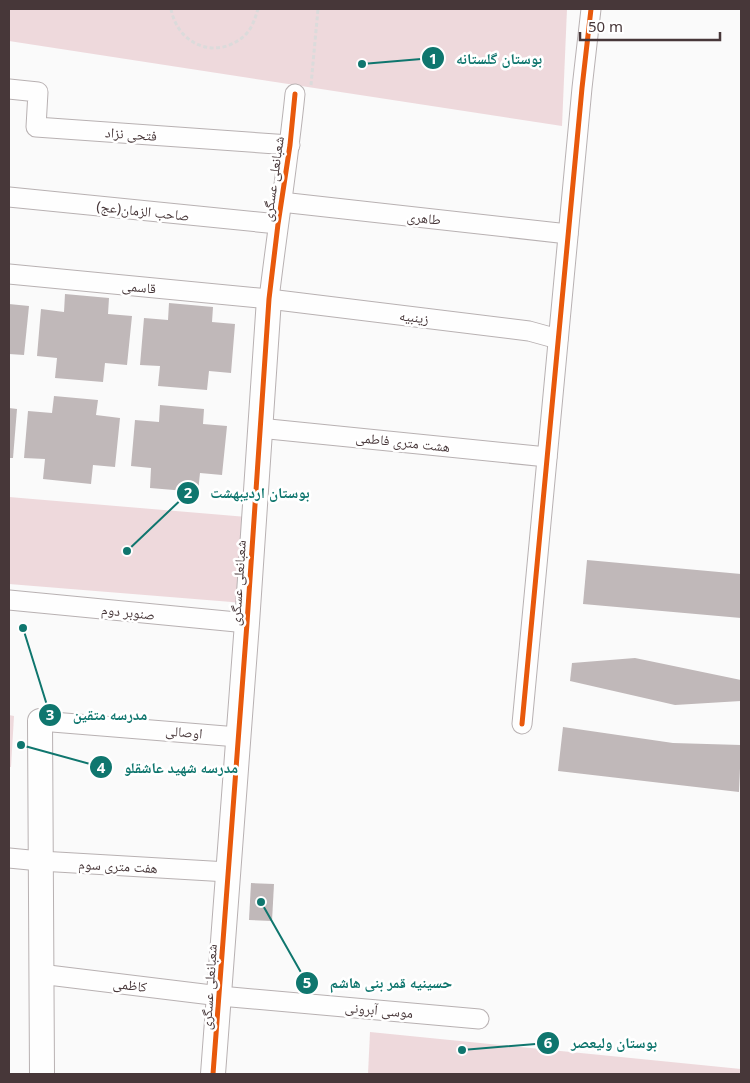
<svg xmlns="http://www.w3.org/2000/svg" width="750" height="1083" viewBox="0 0 750 1083" font-family="'Noto Sans','Noto Naskh Arabic',sans-serif">
	<style>
		.green { fill: #eed9dc }
		.building { fill: #c0b8b9 }
		.lines { fill: none; stroke-linecap: round; stroke-linejoin: round }
		.minor-casing { stroke: #b8b1b2; stroke-width: 21 }
		.tertiary-casing { stroke: #b8b1b2; stroke-width: 26 }
		.path { stroke: #dbdbdb; stroke-width: 3; stroke-dasharray: 4 2.5; stroke-linecap: butt }
		.minor { stroke: #fefefe; stroke-width: 19 }
		.tertiary { stroke: #fefefe; stroke-width: 24 }
		.cycleway-casing { stroke: #fff; stroke-width: 8 }
		.cycleway { stroke: #e8590c; stroke-width: 5 }
		.labels { text-anchor: middle; stroke-width: 5; stroke-linejoin: round; paint-order: stroke }
		.street-label { font-size: 14px; fill: #473739; stroke: #fff }
		.leader { fill: none; stroke: #0f766e; stroke-width: 2 }
		.callout-dot { fill: #0f766e; stroke: #fff; stroke-width: 2 }
		.mark-label { font-size: 15px; text-anchor: middle; font-weight: bold; fill: #fff }
		.callout-label { font-size: 15px; text-anchor: middle; font-weight: bold; fill: #0f766e; stroke: #fff; stroke-width: 5; stroke-linejoin: round; paint-order: stroke }
	</style>
	<rect width="100%" height="100%" fill="#fafafa"/>
	<g class="green">
		<polygon points="9,9 567,9 562,126 9,41"/>
		<polygon points="9,497 247,517 244,603 9,584"/>
		<polygon points="9,715 14,716 11,767 9,767"/>
		<polygon points="370,1032 741,1069 741,1074 368,1074"/>
	</g>
	<g class="building">
		<polygon points="65,294 109,298 108,314 132,316 127,365 105,363 103,382 55,378 57,358 37,356 41,309 64,312"/>
		<polygon points="169,303 213,307 212,322 235,324 231,373 209,371 207,390 158,386 160,366 140,365 144,318 168,320"/>
		<polygon points="9,304 29,306 24,355 9,354"/>
		<polygon points="54,396 98,400 96,415 120,418 115,467 93,465 91,484 43,479 45,459 24,458 28,411 52,413"/>
		<polygon points="160,405 204,409 203,424 227,426 222,475 200,473 198,492 150,488 151,468 131,466 135,420 159,422"/>
		<polygon points="9,408 17,409 13,458 9,458"/>
		<polygon points="587,560 741,574 741,618 583,604"/>
		<polygon points="635,658 741,680 741,701 675,705 570,681 572,663"/>
		<polygon points="563,727 673,743 741,745 739,792 558,771"/>
		<polygon points="251,883 274,884 272,921 249,920"/>
	</g>
	<g class="lines">
		<g class="minor-casing">
			<g id="minor">
				<polyline points="9,89 38,92 36,127 290,145"/>
				<polyline points="9,197 278,224"/>
				<polyline points="281,202 568,234"/>
				<polyline points="9,274 269,299 529,331 558,339"/>
				<path d="M269,299C277,231 288,163 295,94"/>
				<polyline points="259,428 547,457"/>
				<polyline points="9,600 247,623"/>
				<polyline points="40,721 238,737"/>
				<polyline points="522,724 582,88 591,9"/>
				<polyline points="9,858 40,861 228,872"/>
				<polyline points="40,974 220,996 479,1019"/>
			</g>
		</g>
		<g class="tertiary-casing">
			<g id="tertiary">
				<polyline points="40,721 42,1074"/>
				<polyline points="213,1074 247,623 269,299"/>
			</g>
		</g>
		<g class="path">
			<path d="M171,9C176,36 200,54 227,46C235,43 242,39 247,33C253,26 255,18 258,9"/>
			<polyline points="311,85 318,9"/>
		</g>
		<use href="#minor" class="minor"/>
		<use href="#tertiary" class="tertiary"/>
		<g class="cycleway-casing">
			<g id="cycleway">
				<polyline points="522,724 582,88 591,9"/>
				<polyline points="213,1074 247,623 269,299 278,224 290,145 295,94"/>
			</g>
		</g>
		<use href="#cycleway" class="cycleway"/>
	</g>
	<g class="labels">
		<g class="street-label">
			<text transform="translate(131 134) rotate(4)" y="5">فتحی نزاد</text>
			<text transform="translate(273 179) rotate(-82)" y="5">شعبانعلی عسگری</text>
			<text transform="translate(143 211) rotate(6)" y="5">صاحب الزمان(عج)</text>
			<text transform="translate(424 218) rotate(6)" y="5">طاهری</text>
			<text transform="translate(139 287) rotate(5)" y="5">قاسمی</text>
			<text transform="translate(414 317) rotate(7)" y="5">زینبیه</text>
			<text transform="translate(403 442) rotate(6)" y="5">هشت متری فاطمی</text>
			<text transform="translate(238 583) rotate(-86)" y="5">شعبانعلی عسگری</text>
			<text transform="translate(128 612) rotate(6)" y="5">صنوبر دوم</text>
			<text transform="translate(184 732) rotate(5)" y="5">اوصالی</text>
			<text transform="translate(118 866) rotate(3)" y="5">هفت متری سوم</text>
			<text transform="translate(130 985) rotate(7)" y="5">کاظمی</text>
			<text transform="translate(209 987) rotate(-86)" y="5">شعبانعلی عسگری</text>
			<text transform="translate(379 1010) rotate(5)" y="5">موسی آبرونی</text>
		</g>
	</g>
	<path class="leader" d="M362 64L433 58M127 551L188 493M23 628L50 715M21 745L101 767M261 902L307 983M462 1050L548 1043"/>
	<g class="callout-dot">
		<circle cx="362" cy="64" r="5"/>
		<circle cx="127" cy="551" r="5"/>
		<circle cx="23" cy="628" r="5"/>
		<circle cx="21" cy="745" r="5"/>
		<circle cx="261" cy="902" r="5"/>
		<circle cx="462" cy="1050" r="5"/>
		<circle cx="433" cy="58" r="12"/>
		<circle cx="188" cy="493" r="12"/>
		<circle cx="50" cy="715" r="12"/>
		<circle cx="101" cy="767" r="12"/>
		<circle cx="307" cy="983" r="12"/>
		<circle cx="548" cy="1043" r="12"/>
	</g>
	<g class="mark-label">
		<text x="433" y="64">1</text>
		<text x="188" y="498">2</text>
		<text x="50" y="720">3</text>
		<text x="101" y="773">4</text>
		<text x="307" y="988">5</text>
		<text x="548" y="1048">6</text>
	</g>
	<g class="callout-label">
		<text x="499" y="64">بوستان گلستانه</text>
		<text x="260" y="498">بوستان اردیبهشت</text>
		<text x="110" y="720">مدرسه متقین</text>
		<text x="181" y="773">مدرسه شهید عاشقلو</text>
		<text x="391" y="988">حسینیه قمر بنی هاشم</text>
		<text x="614" y="1048">بوستان ولیعصر</text>
	</g>
	<rect width="750" height="1083" fill="none" stroke="#473739" stroke-width="20"/>
	<path d="M580 32v8h140v-8" fill="none" stroke="#473739" stroke-width="2.5"/>
	<text x="588" y="32" font-size="15" fill="#473739" stroke="#ffffff" stroke-width="4" paint-order="stroke">50 m</text>
</svg>
